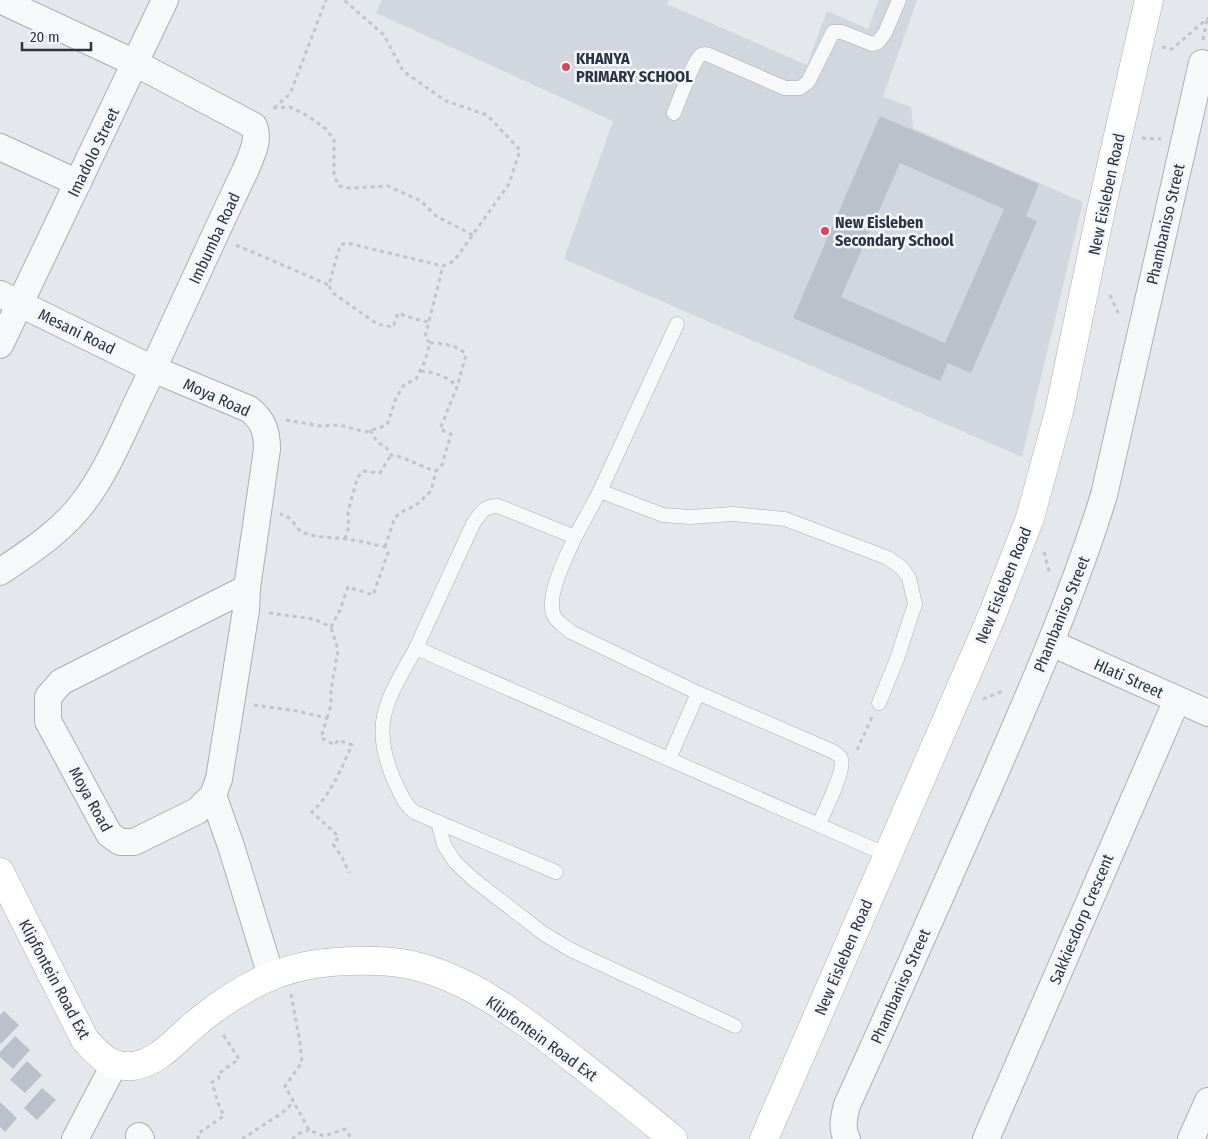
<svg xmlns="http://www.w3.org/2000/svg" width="1208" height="1139" viewBox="0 0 1208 1139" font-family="'Fira Sans Condensed',sans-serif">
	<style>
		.built { fill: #d2d6de }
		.building { fill: #bbc0ca; fill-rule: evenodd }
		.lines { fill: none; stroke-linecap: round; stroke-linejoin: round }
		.lane-casing { stroke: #a9aeb7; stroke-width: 15 }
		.street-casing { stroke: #a9aeb7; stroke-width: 28 }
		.secondary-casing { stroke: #a9aeb7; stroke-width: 29 }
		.path { stroke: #c2c5cb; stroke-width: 3; stroke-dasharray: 4 4; stroke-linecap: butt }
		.lane { stroke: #f7f8fa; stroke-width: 14 }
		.street { stroke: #f7f8fa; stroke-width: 26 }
		.secondary { stroke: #fff; stroke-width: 28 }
		.poi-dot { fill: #d1495b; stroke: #f4f6f9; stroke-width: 2 }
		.labels { text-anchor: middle; stroke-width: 5; stroke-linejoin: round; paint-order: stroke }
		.poi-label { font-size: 16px; font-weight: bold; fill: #2b3445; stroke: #f4f6f9; text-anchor: start }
		.street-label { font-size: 16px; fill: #2b3445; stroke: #f4f6f9 }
	</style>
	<rect width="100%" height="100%" fill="#e4e7ec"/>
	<polygon class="built" points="382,0 669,0 667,4 807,65 827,11 868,29 879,0 917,0 883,97 911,107 913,128 1083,202 1022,457 564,259 613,121 376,13"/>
	<g class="building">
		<path d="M880,116L1039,184L1026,216L1037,221L971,373L948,363L940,381L793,318ZM900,163L1004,209L945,343L841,297Z"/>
		<polygon points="4,1011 19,1025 1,1044 0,1042 0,1015"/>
		<polygon points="15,1036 30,1050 13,1069 0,1057 0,1052"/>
		<polygon points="27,1061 42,1075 25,1093 10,1080"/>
		<polygon points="42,1088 56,1100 37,1120 24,1108"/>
		<polygon points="0,1102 17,1118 5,1132 0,1127"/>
	</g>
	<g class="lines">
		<g class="lane-casing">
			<g id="lane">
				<path d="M674,113C678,103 694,59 701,55C705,53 705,54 709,55L785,88H800L808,82L833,32H842L872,44L878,42L885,33L899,0"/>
				<polyline points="600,491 677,324"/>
				<polyline points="575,537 600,491 663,515 690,517 733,514 785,519 888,558 902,568 909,578 915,604 897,659 879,703"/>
				<path d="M416,648C388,699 369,722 394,780C400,792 404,804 414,812L556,872"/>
				<polyline points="669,759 698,693"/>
				<polyline points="438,822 444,845 455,862 473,879 544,934 573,951 735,1026"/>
				<path d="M819,824C824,812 846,769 841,759C840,755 835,753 832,751L698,693L571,632C565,627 558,623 554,616C545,596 567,556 575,537L498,506C483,506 481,513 473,524L416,648L887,855"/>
			</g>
		</g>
		<g class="street-casing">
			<g id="street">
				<path d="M0,0L135,63L254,126C260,140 251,156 246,169C210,244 177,319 141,394C123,431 107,472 82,504C61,532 28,553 0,572"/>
				<polyline points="0,147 78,183"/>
				<path d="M0,294L153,369L249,409C263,420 267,431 267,449L247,588L246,610L219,779L213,795L197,811L134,842H120L109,834L48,721V697L61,682L247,588"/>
				<polyline points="0,345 165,0"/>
				<polyline points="1051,643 1208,713"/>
				<polyline points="213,795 231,846 271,976"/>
				<polyline points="139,1136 141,1139"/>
				<polyline points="75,1139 114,1065"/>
				<path d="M847,1139C841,1129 844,1116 847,1105C895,1000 942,893 989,787C1031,691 1073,595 1104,495L1202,63"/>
				<polyline points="986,1139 1177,700"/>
				<polyline points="1191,1139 1208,1101"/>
			</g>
		</g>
		<g class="secondary-casing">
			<g id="secondary">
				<path d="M0,872L85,1040C99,1055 110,1068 132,1066C159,1064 180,1035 200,1020C232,994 268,972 310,965C338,960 384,959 411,965C474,979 527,1023 576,1061C609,1087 641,1112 673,1139"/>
				<polyline points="764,1139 991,618 1030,518 1059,412 1101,210 1149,0"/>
			</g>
		</g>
		<g class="path">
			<polyline points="1203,40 1207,19"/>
			<polyline points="1162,47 1172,49 1208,18"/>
			<polyline points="273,108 290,107 308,116 326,129 334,140 334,176 339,186 349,188 388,186 421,201 436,216 473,235"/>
			<polyline points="274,108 290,94 326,0"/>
			<polyline points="1142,138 1161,139"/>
			<polyline points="236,245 329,285 340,245 347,243 443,266 454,261 509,184 520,150 487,115 446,101 403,71 384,35 344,0"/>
			<polyline points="329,286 333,293 377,324 393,327 398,313 415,319 429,322"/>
			<polyline points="1110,295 1120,317"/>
			<path d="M430,343C441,343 459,345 466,355L457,387"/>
			<polyline points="286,420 321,426 339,425 366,432 387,425 396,398 404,385 416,379 425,361 430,343 425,337 443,266"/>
			<path d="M370,430L377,442L386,447L391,455C407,457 420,467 436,471"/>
			<polyline points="345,539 349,526 348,513 351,500 358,477 363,471 380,473 391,455"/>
			<path d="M385,547L395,517L405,510L415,506L431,491L436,471L442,465L451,434L440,429L457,387C448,376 434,372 420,371"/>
			<polyline points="1044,552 1050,575"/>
			<path d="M269,613L314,619L331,627L340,610L348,587L373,595L388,553L385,547C372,544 360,541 347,539C332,537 318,538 304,533C294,529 295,517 280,514"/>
			<polyline points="983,699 1003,691"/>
			<path d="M254,705L297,711L327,718L321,738L335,745L338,740L352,745C341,769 331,794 312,812L339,837L333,844L343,859L349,873"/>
			<polyline points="327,718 331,705 331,690 338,650 331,627"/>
			<polyline points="857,750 872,717"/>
			<polyline points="291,994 300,1043 302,1062 285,1086 309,1130 324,1136 345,1129 352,1139"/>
			<polyline points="197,1139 200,1135 199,1133 224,1116 218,1103 212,1082 219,1078 218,1074 239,1059 222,1033"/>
			<polyline points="242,1139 282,1113 294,1102"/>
			<polyline points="292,1139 300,1133 309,1130"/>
		</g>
		<use href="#lane" class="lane"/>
		<use href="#street" class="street"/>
		<use href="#secondary" class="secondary"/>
	</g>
	<g class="poi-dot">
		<circle cx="566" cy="67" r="5"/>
		<circle cx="825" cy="231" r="5"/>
	</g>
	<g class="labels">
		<g class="poi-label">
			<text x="576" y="64">KHANYA<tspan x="576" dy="18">PRIMARY SCHOOL</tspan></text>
			<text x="835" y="228">New Eisleben<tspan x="835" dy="18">Secondary School</tspan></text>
		</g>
		<g class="street-label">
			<text transform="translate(93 152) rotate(-64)" y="6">Imadolo Street</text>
			<text transform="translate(1106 194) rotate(-78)" y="6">New Eisleben Road</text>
			<text transform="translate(1165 224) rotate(-77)" y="6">Phambaniso Street</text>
			<text transform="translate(214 238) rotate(-65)" y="6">Imbumba Road</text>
			<text transform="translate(77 331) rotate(26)" y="6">Mesani Road</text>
			<text transform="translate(217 397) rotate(24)" y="6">Moya Road</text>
			<text transform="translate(1003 585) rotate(-68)" y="6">New Eisleben Road</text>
			<text transform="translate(1061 614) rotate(-68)" y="6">Phambaniso Street</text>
			<text transform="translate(1129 678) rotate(24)" y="6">Hlati Street</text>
			<text transform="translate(91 799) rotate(61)" y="6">Moya Road</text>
			<text transform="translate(1081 919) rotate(-67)" y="6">Sakkiesdorp Crescent</text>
			<text transform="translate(843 957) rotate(-67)" y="6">New Eisleben Road</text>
			<text transform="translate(55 979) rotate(62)" y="6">Klipfontein Road Ext</text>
			<text transform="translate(900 986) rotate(-66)" y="6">Phambaniso Street</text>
			<text transform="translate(542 1038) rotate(36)" y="6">Klipfontein Road Ext</text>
		</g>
	</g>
	<path d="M22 42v8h69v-8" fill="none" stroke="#2b3445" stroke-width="2.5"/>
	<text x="30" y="42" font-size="15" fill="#2b3445" stroke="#f4f6f9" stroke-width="4" paint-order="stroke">20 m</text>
</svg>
